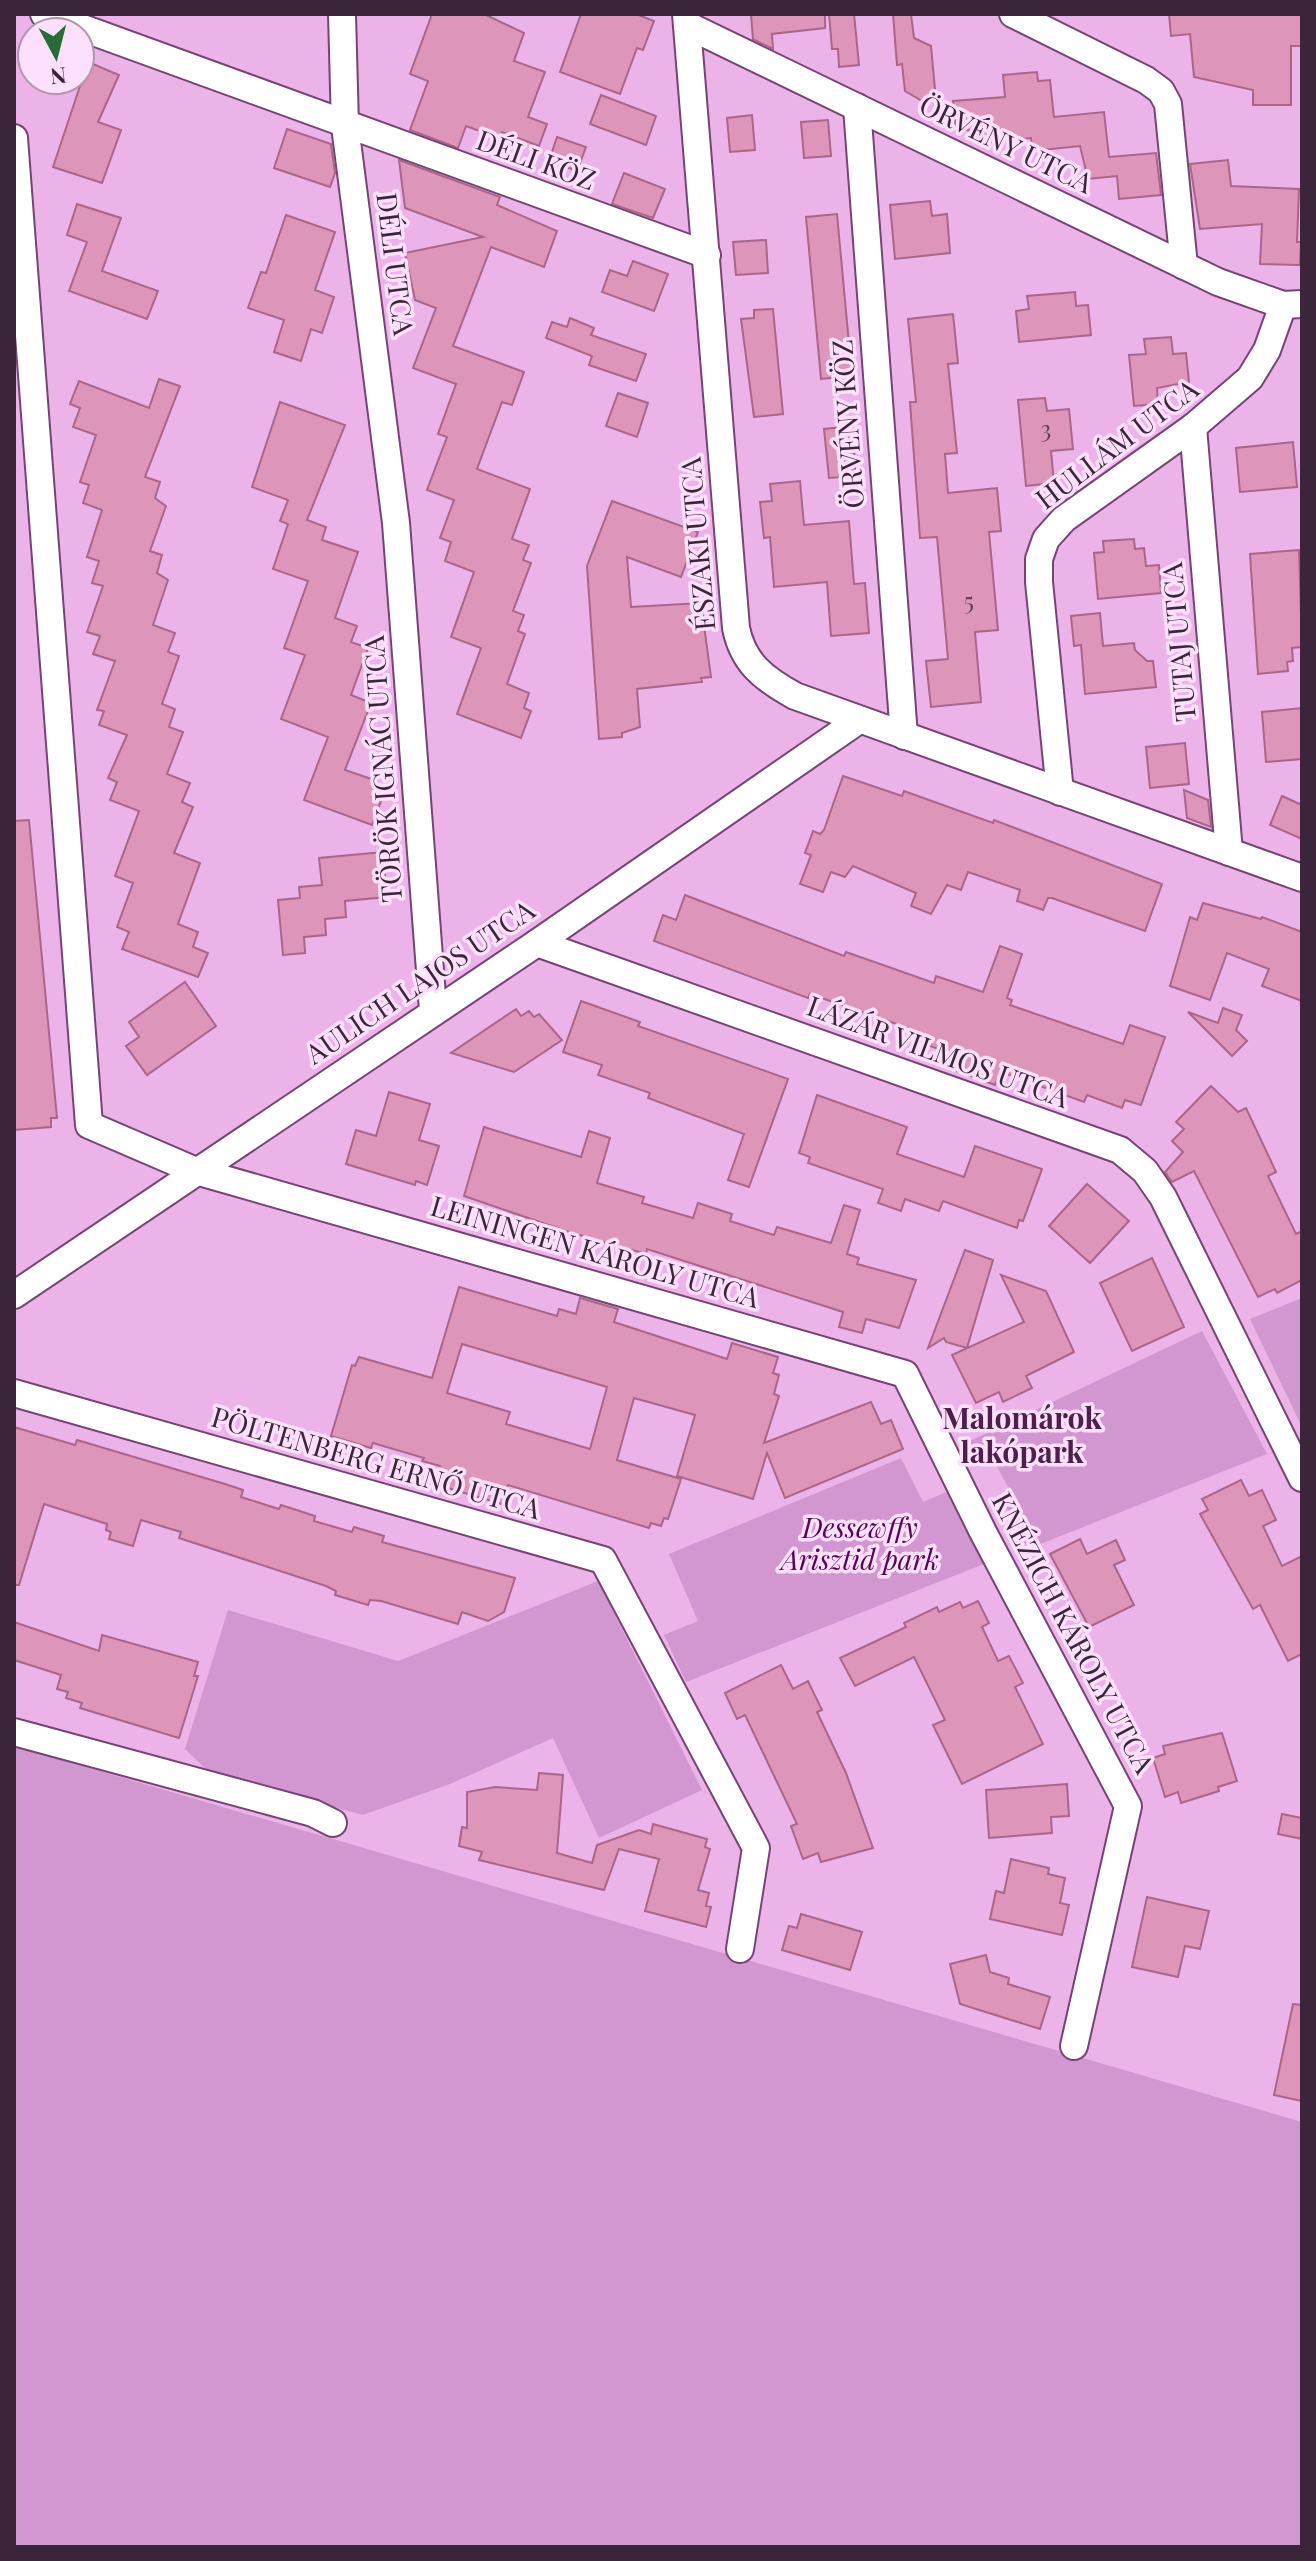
<svg xmlns="http://www.w3.org/2000/svg" width="1316" height="2561" viewBox="0 0 1316 2561" font-family="'Playfair Display',serif">
	<style>
		.green { fill: #d296d0 }
		.building { fill: #dd96ba; stroke: #a96689; stroke-width: 2; fill-rule: evenodd }
		.lines { fill: none; stroke-linecap: round; stroke-linejoin: round }
		.minor-casing { stroke: #754474; stroke-width: 30 }
		.minor { stroke: #fff; stroke-width: 26 }
		.labels { text-anchor: middle; stroke-width: 7; stroke-linejoin: round; paint-order: stroke }
		.number-label { font-size: 24px; fill: #64415a }
		.street-label { font-size: 28px; fill: #3b253a; stroke: #fcdffa }
		.park-label { font-size: 28px; font-style: italic; fill: #520653; stroke: #fcdffa }
		.neighbourhood-label { font-size: 30px; font-weight: bold; fill: #4d1f4c; stroke: #fcdffa }
	</style>
	<rect width="100%" height="100%" fill="#ecb3e9"/>
	<g class="green">
		<polygon points="1302,1298 1302,1427 1250,1319"/>
		<polygon points="1202,1331 1267,1454 1028,1549 1006,1507 1016,1502 985,1444 974,1448 970,1441"/>
		<polygon points="901,1458 923,1502 949,1491 984,1564 686,1682 664,1635 698,1621 669,1554"/>
		<polygon points="598,1581 702,1790 599,1838 553,1738 450,1784 363,1815 211,1774 185,1749 228,1610 398,1661"/>
		<polygon points="14,1746 1302,2122 1302,2547 14,2547"/>
	</g>
	<g class="building">
		<polygon points="432,14 484,14 524,33 514,61 545,72 528,117 547,124 539,146 502,132 499,138 466,126 458,148 410,130 428,81 410,74"/>
		<polygon points="581,14 636,14 654,21 643,50 637,48 620,94 560,72"/>
		<polygon points="751,14 825,14 825,28 772,34 773,49 753,39"/>
		<polygon points="829,14 854,14 859,65 839,67 838,49 832,49"/>
		<polygon points="893,14 911,14 914,38 931,46 936,100 922,101 905,91 902,64 897,65"/>
		<polygon points="1169,14 1302,14 1302,46 1291,46 1291,105 1253,105 1253,90 1194,77 1190,34 1171,36"/>
		<polygon points="88,62 119,75 98,122 121,130 102,183 53,167"/>
		<polygon points="1037,72 1038,81 1050,80 1054,117 1104,112 1109,157 1156,153 1161,195 1119,199 1117,176 1088,179 1080,146 1032,151 1031,138 981,143 980,129 956,131 953,101 1005,97 1003,75"/>
		<polygon points="601,95 656,116 646,145 590,124"/>
		<polygon points="752,115 755,150 730,152 727,118"/>
		<polygon points="828,120 831,156 804,158 801,122"/>
		<polygon points="287,129 331,144 335,173 330,187 274,168"/>
		<polygon points="557,137 586,147 577,171 549,161"/>
		<polygon points="399,160 500,197 497,205 557,231 544,267 491,247 453,346 524,372 512,405 502,402 477,469 530,489 512,539 529,545 523,560 531,563 513,611 524,615 518,631 525,634 507,684 529,693 524,708 531,711 521,738 457,714 481,648 451,637 474,572 445,561 451,542 440,538 454,500 427,490 447,437 438,434 456,384 413,368 436,308 415,300 405,253 483,237 405,208"/>
		<polygon points="1228,160 1231,186 1299,189 1297,242 1301,242 1300,265 1260,264 1262,224 1200,229 1190,164"/>
		<polygon points="624,173 665,189 653,218 612,204"/>
		<polygon points="930,201 932,216 947,214 950,253 895,259 890,205"/>
		<polygon points="77,204 121,218 102,271 158,291 147,319 69,291 87,242 67,235"/>
		<polygon points="837,214 852,376 821,379 806,217"/>
		<polygon points="286,215 335,232 315,290 334,297 322,333 311,329 301,361 274,352 284,320 248,308 261,272 266,273"/>
		<polygon points="766,240 768,273 736,275 733,242"/>
		<polygon points="633,261 668,274 654,311 602,292 610,270 627,276"/>
		<polygon points="1075,292 1076,306 1088,305 1091,335 1019,342 1016,311 1029,309 1027,296"/>
		<polygon points="773,309 783,414 754,417 741,319 754,318 754,310"/>
		<polygon points="953,314 958,363 948,364 957,453 945,454 948,493 997,488 1001,531 989,532 998,630 975,632 981,702 931,707 926,661 948,659 937,537 920,538 910,402 916,402 908,319"/>
		<polygon points="570,318 594,328 591,335 646,354 636,381 589,365 592,356 546,338 552,322 567,327"/>
		<polygon points="1171,337 1173,354 1186,353 1189,382 1157,388 1158,404 1134,406 1129,355 1146,354 1144,339"/>
		<polygon points="159,379 180,386 145,477 160,482 155,498 166,506 150,551 162,555 157,573 168,580 153,625 175,633 168,652 179,656 162,704 175,709 169,727 183,732 167,774 190,783 182,802 193,807 174,853 200,863 178,924 198,932 193,947 208,953 198,977 122,949 129,932 117,927 133,883 115,876 139,811 110,800 117,782 108,778 127,735 99,725 104,711 97,710 115,661 93,654 100,636 87,632 103,586 92,583 99,561 87,557 102,510 83,503 89,485 80,482 96,435 73,427 80,408 70,404 79,381 149,408"/>
		<polygon points="618,393 648,403 637,437 606,426"/>
		<polygon points="1045,398 1047,411 1069,409 1073,449 1051,451 1054,483 1026,486 1018,400"/>
		<polygon points="280,402 345,425 307,520 326,527 322,540 358,552 335,618 357,626 351,642 368,648 351,695 371,703 345,770 377,781 372,797 381,801 372,825 304,800 328,737 281,719 305,655 284,648 308,581 273,569 288,524 280,521 288,500 252,487"/>
		<polygon points="852,426 856,476 829,478 824,429"/>
		<polygon points="1293,442 1297,487 1240,492 1236,448"/>
		<polygon points="800,481 804,525 849,521 854,584 865,583 869,633 831,636 827,582 774,587 770,537 764,538 760,502 772,501 770,484"/>
		<polygon points="612,501 698,532 681,577 627,557 631,607 701,603 711,677 701,678 702,682 637,689 640,727 622,733 622,737 599,739 587,566"/>
		<polygon points="1134,539 1135,549 1144,548 1146,566 1159,565 1161,593 1098,599 1094,553 1104,552 1103,541"/>
		<polygon points="1299,550 1302,647 1292,648 1293,661 1287,662 1288,671 1258,674 1250,554"/>
		<polygon points="1100,613 1103,646 1134,643 1135,650 1147,661 1153,661 1156,687 1085,694 1081,645 1074,646 1071,616"/>
		<polygon points="1302,708 1302,759 1266,762 1262,712"/>
		<polygon points="1185,743 1189,784 1150,788 1146,747"/>
		<polygon points="843,776 902,796 904,791 993,823 994,820 1162,884 1145,931 1052,898 1048,898 1043,910 1017,901 1020,890 968,872 961,890 947,885 931,914 911,906 916,893 853,866 845,877 831,872 823,892 800,884 811,855 805,853 813,831 820,834 824,830"/>
		<polygon points="1184,790 1208,800 1211,827 1187,818"/>
		<polygon points="1282,796 1302,805 1302,839 1270,825"/>
		<polygon points="29,820 57,1118 51,1118 51,1127 14,1130 14,821"/>
		<polygon points="383,852 387,897 345,901 346,917 325,919 326,935 304,937 305,953 283,955 278,900 300,898 299,887 322,885 319,858"/>
		<polygon points="685,895 844,956 846,952 934,983 936,976 983,992 1000,946 1022,954 1007,998 1012,1000 1010,1005 1123,1044 1130,1025 1165,1037 1141,1105 1125,1100 1122,1108 1087,1095 1084,1102 1007,1074 1005,1080 998,1078 995,1085 934,1063 939,1049 913,1040 917,1031 810,994 808,998 654,941 663,915 676,920"/>
		<polygon points="1203,903 1261,919 1262,917 1302,932 1302,1001 1262,986 1269,969 1227,953 1210,1000 1170,986 1190,917 1197,920"/>
		<polygon points="185,982 216,1026 147,1075 126,1046 139,1037 129,1022"/>
		<polygon points="581,1001 640,1022 638,1026 788,1079 749,1187 728,1180 744,1134 648,1098 650,1093 598,1075 602,1065 563,1052"/>
		<polygon points="1223,1008 1242,1015 1236,1030 1247,1041 1232,1056 1188,1012 1218,1023"/>
		<polygon points="516,1009 521,1016 529,1011 534,1017 539,1014 562,1040 514,1072 451,1053"/>
		<polygon points="1211,1086 1238,1112 1246,1108 1276,1172 1268,1176 1296,1234 1302,1231 1302,1280 1277,1293 1275,1289 1258,1297 1194,1171 1172,1182 1165,1172 1183,1152 1172,1141 1184,1129 1176,1122"/>
		<polygon points="389,1092 430,1104 419,1140 439,1146 427,1185 416,1181 415,1185 346,1164 356,1130 376,1136"/>
		<polygon points="817,1095 907,1127 897,1154 964,1177 975,1146 1042,1169 1023,1221 1019,1220 1017,1228 943,1201 939,1211 905,1199 901,1211 878,1203 883,1189 808,1163 810,1157 799,1153"/>
		<polygon points="484,1127 581,1157 589,1131 610,1138 597,1183 644,1197 642,1203 693,1218 698,1203 732,1214 730,1221 774,1235 777,1227 831,1243 844,1205 860,1210 847,1254 859,1258 857,1264 916,1280 899,1328 866,1319 862,1333 839,1327 843,1312 647,1249 646,1254 572,1233 464,1196"/>
		<polygon points="1087,1184 1129,1221 1090,1263 1049,1226"/>
		<polygon points="965,1250 993,1260 967,1348 946,1342 944,1338 928,1348"/>
		<polygon points="1152,1258 1184,1327 1132,1351 1100,1283"/>
		<polygon points="1001,1275 1046,1291 1074,1352 1026,1376 1032,1388 1003,1402 999,1392 976,1403 952,1355 1024,1322"/>
		<path d="M459,1287L557,1316L559,1309L576,1314L580,1298L618,1309L614,1322L727,1359L732,1343L778,1357L773,1373L779,1375L774,1394L779,1396L764,1443L871,1402L881,1424L891,1420L903,1449L785,1498L767,1453L753,1499L677,1476L695,1415L634,1398L617,1460L681,1479L668,1519L664,1518L661,1526L651,1523L649,1528L508,1485L502,1504L434,1484L440,1466L422,1461L424,1458L373,1443L371,1448L331,1436L352,1365L355,1366L359,1357L432,1378ZM462,1344L607,1387L590,1449L506,1424L510,1412L447,1393Z"/>
		<polygon points="14,1427 75,1445 77,1440 225,1484 243,1490 241,1497 279,1509 281,1505 315,1516 314,1521 352,1532 354,1527 384,1536 382,1542 515,1578 504,1612 488,1621 462,1612 458,1624 381,1601 370,1600 368,1605 335,1595 336,1591 326,1586 179,1538 181,1532 141,1520 133,1546 109,1539 111,1532 106,1530 107,1524 44,1504 19,1585 14,1585"/>
		<polygon points="1241,1480 1249,1496 1262,1490 1276,1520 1263,1526 1282,1566 1302,1556 1302,1654 1288,1661 1260,1605 1253,1609 1200,1514 1208,1510 1202,1499"/>
		<polygon points="1080,1539 1087,1554 1116,1540 1125,1560 1114,1565 1134,1605 1089,1627 1050,1554"/>
		<polygon points="978,1601 989,1623 982,1627 998,1661 1009,1656 1023,1683 1015,1687 1043,1744 962,1784 933,1725 945,1720 914,1657 855,1686 840,1658 906,1627 904,1623 937,1607 939,1612 960,1602 963,1608"/>
		<polygon points="14,1622 99,1651 102,1635 198,1662 194,1676 198,1676 179,1738 80,1708 82,1703 66,1698 68,1692 57,1689 61,1675 14,1660"/>
		<polygon points="781,1665 793,1689 808,1681 822,1710 817,1712 846,1773 873,1848 821,1862 818,1853 803,1859 791,1826 797,1824 745,1715 737,1719 725,1693"/>
		<polygon points="1222,1733 1237,1781 1218,1787 1219,1791 1181,1803 1178,1792 1165,1797 1153,1758 1165,1754 1163,1746"/>
		<polygon points="539,1773 563,1775 557,1853 592,1863 597,1845 639,1830 651,1834 653,1824 707,1839 705,1847 710,1849 698,1890 709,1893 706,1906 711,1907 706,1927 645,1911 659,1859 619,1849 604,1890 479,1860 482,1852 459,1846 462,1827 467,1828 467,1792 495,1787 537,1790"/>
		<polygon points="1067,1784 1069,1816 1051,1817 1052,1833 989,1838 986,1790"/>
		<polygon points="1282,1814 1302,1818 1302,1839 1278,1834"/>
		<polygon points="1011,1859 1049,1868 1048,1874 1065,1878 1060,1903 1069,1905 1062,1935 990,1919 996,1891 1004,1893"/>
		<polygon points="1147,1897 1209,1911 1200,1949 1185,1946 1178,1977 1132,1967"/>
		<polygon points="801,1914 862,1932 850,1970 782,1950 789,1926 797,1928"/>
		<polygon points="986,1955 990,1972 1009,1978 1008,1984 1050,1997 1040,2029 960,2004 950,1964"/>
		<polygon points="1293,2004 1302,2005 1302,2101 1274,2095"/>
	</g>
	<g class="lines">
		<g class="minor-casing">
			<g id="minor">
				<polyline points="44,14 707,255"/>
				<polyline points="342,14 345,126 396,523 433,1010"/>
				<path d="M686,14L736,628C743,663 764,679 795,696L1302,878"/>
				<polyline points="1013,14 1146,80 1161,91 1168,104 1184,266"/>
				<polyline points="687,25 1218,282 1283,305 1302,304"/>
				<polyline points="857,107 904,736"/>
				<polyline points="14,138 89,1125 196,1171 905,1374 983,1532 1128,1806 1074,2046"/>
				<polyline points="1193,427 1229,852"/>
				<polyline points="1060,792 1039,582 1039,559 1046,539 1064,519 1193,427 1250,378 1267,350 1283,305"/>
				<polyline points="537,943 1120,1150 1145,1171 1163,1197 1302,1478"/>
				<polyline points="14,1295 537,943 859,720"/>
				<polyline points="14,1393 603,1560 756,1848 740,1949"/>
				<polyline points="14,1732 313,1813 333,1823"/>
			</g>
		</g>
		<use href="#minor" class="minor"/>
	</g>
	<g class="labels">
		<g class="number-label">
			<text x="1046" y="438">3</text>
			<text x="969" y="610">5</text>
		</g>
		<g class="street-label">
			<text transform="translate(1006 144) rotate(26)" y="10">ÖRVÉNY UTCA</text>
			<text transform="translate(536 160) rotate(20)" y="10">DÉLI KÖZ</text>
			<text transform="translate(395 264) rotate(83)" y="10">DÉLI UTCA</text>
			<text transform="translate(848 424) rotate(-94)" y="10">ÖRVÉNY KÖZ</text>
			<text transform="translate(1117 444) rotate(-37)" y="10">HULLÁM UTCA</text>
			<text transform="translate(698 544) rotate(-95)" y="10">ÉSZAKI UTCA</text>
			<text transform="translate(1179 642) rotate(-95)" y="10">TUTAJ UTCA</text>
			<text transform="translate(383 769) rotate(-94)" y="10">TÖRÖK IGNÁC UTCA</text>
			<text transform="translate(420 982) rotate(-34)" y="10">AULICH LAJOS UTCA</text>
			<text transform="translate(938 1052) rotate(20)" y="10">LÁZÁR VILMOS UTCA</text>
			<text transform="translate(595 1252) rotate(16)" y="10">LEININGEN KÁROLY UTCA</text>
			<text transform="translate(376 1463) rotate(16)" y="10">PÖLTENBERG ERNŐ UTCA</text>
			<text transform="translate(1073 1633) rotate(62)" y="10">KNÉZICH KÁROLY UTCA</text>
		</g>
		<g class="park-label">
			<text x="860" y="1538">Dessewffy<tspan x="860" dy="32">Arisztid park</tspan></text>
		</g>
		<g class="neighbourhood-label">
			<text x="1022" y="1429">Malomárok<tspan x="1022" dy="34">lakópark</tspan></text>
		</g>
	</g>
	<rect width="1316" height="2561" fill="none" stroke="#3b253a" stroke-width="32"/>
	<g transform="translate(56 56) rotate(173)"><circle r="38" fill="#fcdffa" stroke="#af95ad" stroke-width="2"/>
	<path d="M0-6L14 30L0 20L-14 30Z" fill="#276b36"/>
	<text y="-12" font-size="22" font-weight="bold" text-anchor="middle" fill="#3b253a">N</text>
	</g>
</svg>
